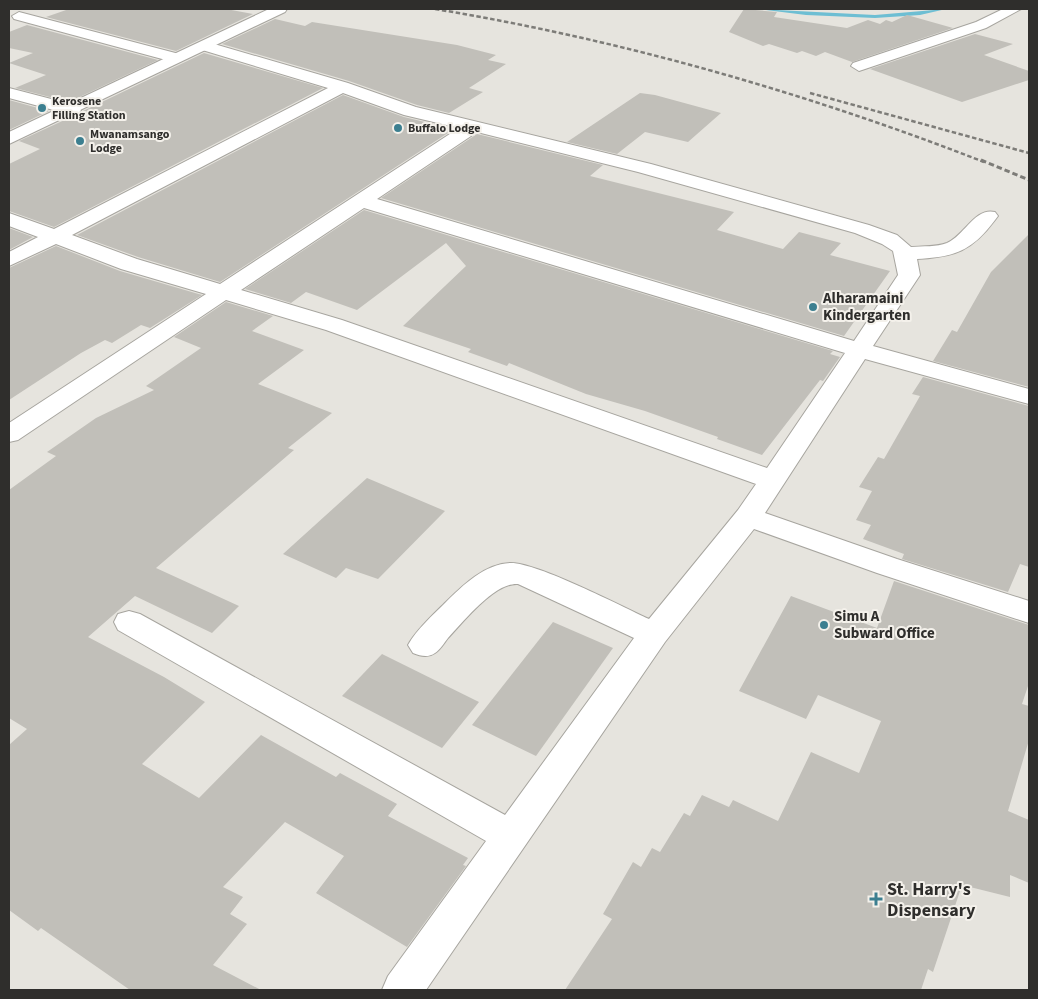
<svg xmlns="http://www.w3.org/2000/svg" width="1038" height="999" viewBox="0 0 1038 999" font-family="'Source Sans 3',sans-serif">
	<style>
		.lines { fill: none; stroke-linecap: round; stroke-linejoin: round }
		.stream { fill: #6dbed3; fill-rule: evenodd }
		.building { fill: #c1bfb9 }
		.minor-casing { stroke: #a7a59f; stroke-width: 2 }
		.tertiary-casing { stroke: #a7a59f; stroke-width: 2 }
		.minor { fill: #fff; fill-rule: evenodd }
		.tertiary { fill: #fff; fill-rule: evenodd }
		.rail-far1 { stroke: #7d7c78; stroke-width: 2.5; stroke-dasharray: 4.5 2.5; stroke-linecap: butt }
		.rail { stroke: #7d7c78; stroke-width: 3; stroke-dasharray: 5.5 3; stroke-linecap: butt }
		.poi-dot { fill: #3c7f90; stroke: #f4f1eb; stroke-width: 2 }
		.labels { text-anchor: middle; stroke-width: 4; stroke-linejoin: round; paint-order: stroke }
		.far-poi-label { font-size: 12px; font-weight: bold; fill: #2f2e2c; stroke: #f4f1eb; text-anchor: start }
		.poi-label { font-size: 15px; font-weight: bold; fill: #2f2e2c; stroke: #f4f1eb; text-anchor: start }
		.near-poi-label { font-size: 18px; font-weight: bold; fill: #2f2e2c; stroke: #f4f1eb; text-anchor: start }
	</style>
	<rect width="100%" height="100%" fill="#e6e4de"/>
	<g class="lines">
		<polygon class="stream" points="757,9 875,15 946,9 920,15 875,18 806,15"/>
	</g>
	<g class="building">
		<polygon points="69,9 226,9 253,14 176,51 46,17"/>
		<polygon points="744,9 777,12 774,17 847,28 868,20 880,24 886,20 892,22 907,15 953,28 852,62 825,52 816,56 802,51 797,53 769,44 763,46 729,32"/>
		<polygon points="275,19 305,26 312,22 457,45 496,55 488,60 506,64 469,88 483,92 449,113 417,105 349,81 222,44"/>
		<polygon points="27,25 158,60 69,102 15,88 46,75 9,63 33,53 9,48 9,32"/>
		<polygon points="975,34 1013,44 984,55 1029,71 1029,80 962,102 870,69"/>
		<polygon points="204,53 323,88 54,227 9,211 9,164 40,149 19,141 71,117 78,116 83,111"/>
		<polygon points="640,93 655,95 721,113 688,142 645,132 617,154 567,142"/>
		<polygon points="343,95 404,117 454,129 220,282 138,257 77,235"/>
		<polygon points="9,100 49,111 9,130"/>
		<polygon points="477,134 603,165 590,176 734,212 717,230 783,249 799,232 841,243 830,255 890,271 844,336 381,198"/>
		<polygon points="364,210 833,351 830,354 840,357 823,381 820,380 762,455 717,439 718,437 645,411 586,394 509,363 507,366 468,352 471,349 403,326 466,266 446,243 357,310 306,292 291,303 245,289"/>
		<polygon points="9,228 33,237 9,250"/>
		<polygon points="1029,234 1029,387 933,361 952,330 957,332 991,272"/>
		<polygon points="56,246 120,271 202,295 150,328 141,325 112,343 105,340 81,353 9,400 9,268"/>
		<polygon points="226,302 273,316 252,331 304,350 258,384 332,413 288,448 294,450 156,568 239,606 212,633 135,596 88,637 164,677 205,702 142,764 199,798 261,735 336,777 340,773 397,804 388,816 468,858 463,865 466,866 407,947 316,893 344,856 285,822 223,887 243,897 230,914 247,924 213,965 261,990 130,990 41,928 38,931 9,910 9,745 27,729 9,718 9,490 56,456 47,452 96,418 154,390 146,386 201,348 174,337"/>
		<polygon points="923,377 1029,406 1029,567 1020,564 1008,592 902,559 904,554 863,539 871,525 856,520 872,491 859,487 878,457 884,459 920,396 912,394"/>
		<polygon points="367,478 445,511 378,579 346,568 336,578 283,554"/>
		<polygon points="894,581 1029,625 1029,683 1022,704 1029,706 1029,740 1008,811 1029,820 1029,883 1010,875 1010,897 962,885 933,972 928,969 921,990 565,990 612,919 603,914 633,862 641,867 652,848 660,852 684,813 690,816 702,795 729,807 733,800 778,821 811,752 859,773 881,721 818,695 806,719 739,691 791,596 877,628"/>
		<polygon points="553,622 613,648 536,756 472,725"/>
		<polygon points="382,654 479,702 442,748 342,696"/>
	</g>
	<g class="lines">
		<g class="minor-casing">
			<g id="minor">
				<polygon points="1003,9 1021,9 986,28 865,69 859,71 851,66 853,63 976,22"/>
				<polygon points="19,12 183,55 185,58 177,63 14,19 12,16"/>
				<path d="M204,41L348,83L416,107L651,164L869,225L897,235L911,247C923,246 937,247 947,243C965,235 975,207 995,212L998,216L995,220C972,251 955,257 917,259L920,275L873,346L1029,389V404L865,359L765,513L897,559L1029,601V623L877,573L754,529L665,642L426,990H382L388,976L486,841L118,630L114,622L118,614L129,611L140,614L505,815L634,638L518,584C495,582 463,622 448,638C444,643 440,650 435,653C428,658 421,656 413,653L408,645C417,629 433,615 446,602C463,585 485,564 510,563C536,562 621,606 649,619L738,510L756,484L326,330L226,300L18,440L9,442V423L206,294L121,269L56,244L9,266V252L38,237L9,226V213L54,229L328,88L199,49L196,46L199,43ZM343,93L404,115L459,128L220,284L137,259L72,235ZM477,132L638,172L855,233L882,244L893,251L898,275L854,341L377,199ZM364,208L845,353L767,468L342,320L241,290Z"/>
				<polygon points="9,88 78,106 81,110 78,114 72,115 9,98"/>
			</g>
		</g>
		<g class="tertiary-casing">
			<polygon id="tertiary" points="269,9 287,9 285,12 9,144 9,132"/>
		</g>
		<use href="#minor" class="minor"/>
		<use href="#tertiary" class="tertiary"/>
		<g class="rail-far1">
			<path d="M435,9C622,40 807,93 984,162"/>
			<polyline points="810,93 1029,153"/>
		</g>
		<polyline class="rail" points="981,160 1029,180"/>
	</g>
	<g class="poi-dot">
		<circle cx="42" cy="108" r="5"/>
		<circle cx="398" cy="128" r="5"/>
		<circle cx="80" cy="141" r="5"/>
		<circle cx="813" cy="307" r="5"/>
		<circle cx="824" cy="625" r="5"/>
		<path d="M873.5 891.5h5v5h5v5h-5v5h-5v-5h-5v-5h5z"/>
	</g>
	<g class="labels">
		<g class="far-poi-label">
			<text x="52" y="105">Kerosene<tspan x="52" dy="14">Filling Station</tspan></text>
			<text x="408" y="132">Buffalo Lodge</text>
			<text x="90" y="138">Mwanamsango<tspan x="90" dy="14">Lodge</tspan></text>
		</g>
		<g class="poi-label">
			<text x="823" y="303">Alharamaini<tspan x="823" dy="17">Kindergarten</tspan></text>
			<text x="834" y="621">Simu A<tspan x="834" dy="17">Subward Office</tspan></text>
		</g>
		<g class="near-poi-label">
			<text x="887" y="895">St. Harry's<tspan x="887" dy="21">Dispensary</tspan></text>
		</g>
	</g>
	<rect width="1038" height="999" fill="none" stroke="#2f2e2c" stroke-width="20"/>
</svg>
